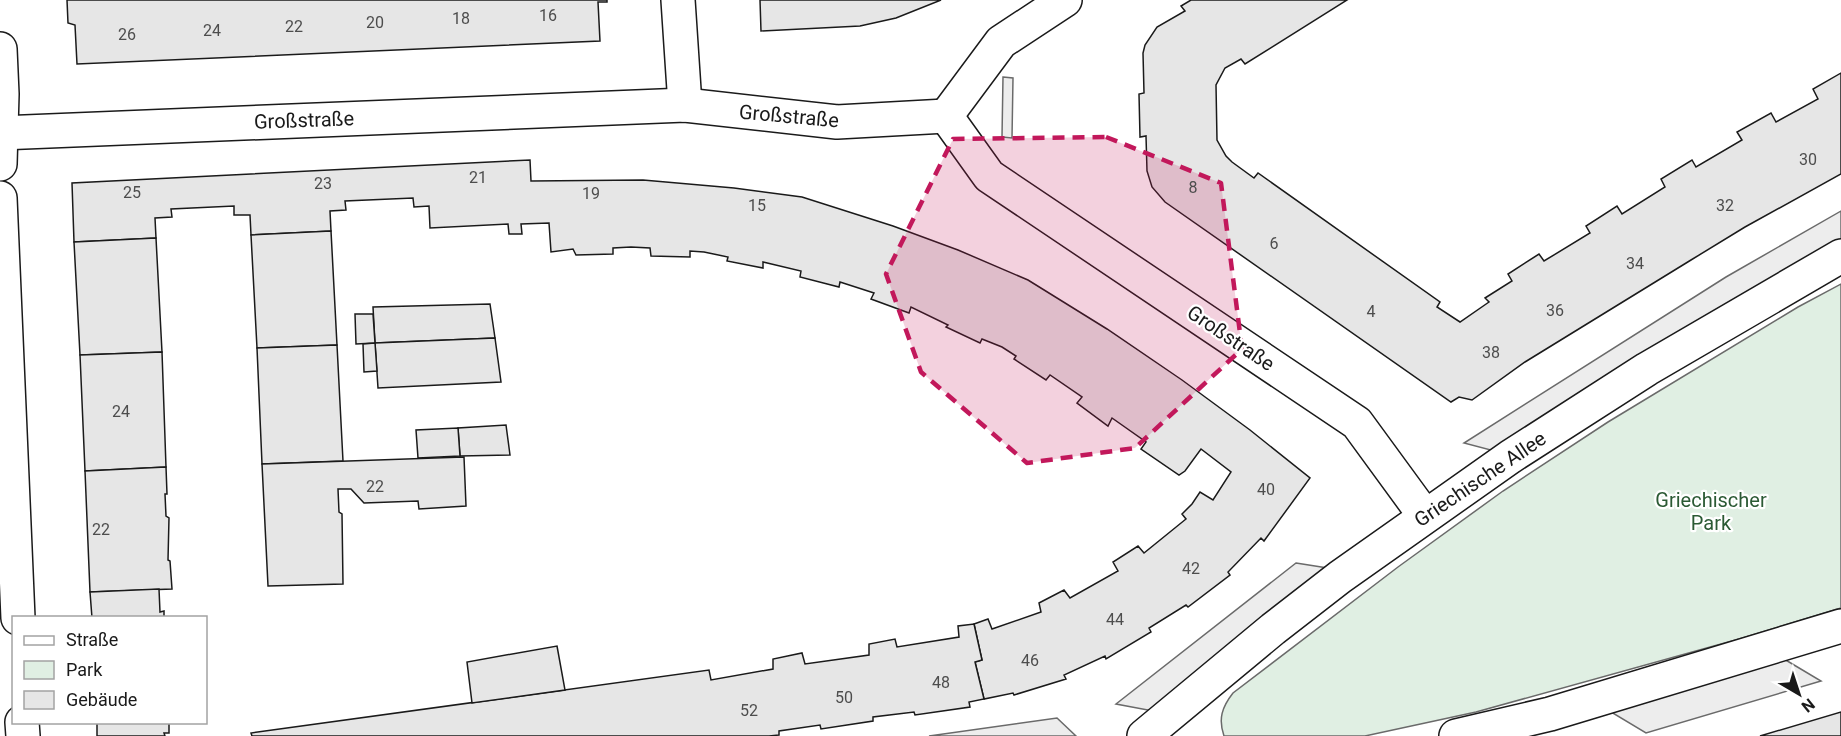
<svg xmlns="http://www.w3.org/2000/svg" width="1841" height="736" viewBox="0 0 1841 736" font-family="Roboto,sans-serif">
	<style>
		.green { fill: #e0efe3; stroke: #6a6a6a; stroke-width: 1.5 }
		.parking { fill: #ededed; stroke: #6a6a6a; stroke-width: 1.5 }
		.building { fill: #e6e6e6; stroke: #1a1a1a; stroke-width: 1.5 }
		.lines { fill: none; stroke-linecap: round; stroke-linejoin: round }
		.minor-casing { stroke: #1a1a1a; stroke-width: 36 }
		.minor { stroke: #fff; stroke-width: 33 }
		.marked { fill: #c2185b; fill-opacity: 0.2; stroke: #c2185b; stroke-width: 4.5; stroke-dasharray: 12 8; stroke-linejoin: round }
		.labels { text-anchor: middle; stroke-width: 4.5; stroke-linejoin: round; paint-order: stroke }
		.number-label { font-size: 16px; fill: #4d4d4d }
		.street-label { font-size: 20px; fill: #1a1a1a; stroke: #fff }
		.park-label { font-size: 20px; fill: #2b5a34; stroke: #fff }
	</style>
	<rect width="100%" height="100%" fill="#fff"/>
	<path class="green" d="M1841,284V608L1739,639L1476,712L1365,736H1224C1218,719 1222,707 1233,693L1398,567L1503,491L1608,422L1798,307Z"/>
	<g class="parking">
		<polygon points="1003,77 1013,78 1012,138 1002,137"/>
		<polygon points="1841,211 1841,240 1502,453 1464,443 1726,277"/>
		<polygon points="1296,563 1334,569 1153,711 1116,704"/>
		<polygon points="1784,659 1821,681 1646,733 1611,712"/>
		<polygon points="1057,718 1076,736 929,736"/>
	</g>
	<g class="building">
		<polygon points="67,0 607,0 607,2 598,2 600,41 77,64 75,25 68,23"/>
		<polygon points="760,0 941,0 896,18 860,26 761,31"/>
		<polygon points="1191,0 1347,0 1245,64 1241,59 1225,68 1216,85 1217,140 1226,156 1232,162 1254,178 1258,173 1440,302 1437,307 1460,322 1489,302 1485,298 1512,281 1508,274 1539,254 1544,261 1590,233 1586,226 1617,206 1622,214 1665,187 1661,179 1692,160 1696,167 1742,140 1737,132 1771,113 1776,122 1818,99 1813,89 1841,73 1841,174 1745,227 1691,260 1525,362 1472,400 1459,397 1451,402 1165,202 1152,187 1147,171 1146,136 1140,137 1139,94 1144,93 1143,53 1145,45 1157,27 1185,11 1181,6"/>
		<polygon points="530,160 531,181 643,180 734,188 802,197 893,226 958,250 1028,280 1107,329 1182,380 1250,430 1310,478 1264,541 1261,538 1228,572 1230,575 1188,607 1186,605 1149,628 1151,632 1106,659 1105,656 1064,675 1066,679 1014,695 1013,693 984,699 975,662 982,660 974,624 988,619 992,629 1041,612 1039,603 1064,590 1070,598 1118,571 1113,562 1138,546 1144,553 1186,519 1182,514 1192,504 1200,492 1213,500 1231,472 1201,449 1185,471 1179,475 1141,449 1146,442 1112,418 1108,426 1077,403 1082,397 1050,375 1046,380 1014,359 1016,356 1002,347 982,339 980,343 946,327 948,325 911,307 909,313 871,299 874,293 840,282 839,287 800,277 801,271 763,262 763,268 727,261 728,257 704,252 690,251 690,257 651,256 650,248 631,247 613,248 613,254 576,255 573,249 551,252 549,223 521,224 522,234 509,234 508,224 430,228 429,206 414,207 413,198 345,201 346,210 330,211 331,231 251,235 250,215 234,215 234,206 171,209 172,217 155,218 156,238 74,242 72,183"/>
		<polygon points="331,231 337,345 257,348 251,235"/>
		<polygon points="156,238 162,352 80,355 74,242"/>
		<polygon points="490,304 495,338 375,343 373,307"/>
		<polygon points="355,314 373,314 375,343 356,344"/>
		<polygon points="495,338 501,382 378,388 375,343"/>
		<polygon points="375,343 377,371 364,372 363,344"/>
		<polygon points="337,345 343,461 262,464 257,348"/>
		<polygon points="162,352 166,467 85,471 80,355"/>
		<polygon points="506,425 510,455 460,456 458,428"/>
		<polygon points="458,428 460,456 418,458 416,430"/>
		<polygon points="464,457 466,506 419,509 418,501 364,503 351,489 338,489 339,512 342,514 343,584 268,586 262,464"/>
		<polygon points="166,467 167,494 165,494 166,516 169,518 168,560 170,561 172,589 90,592 85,471"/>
		<polygon points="159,589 160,612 164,611 164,618 92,618 90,592"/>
		<polygon points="974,624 982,660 975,662 984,699 969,702 970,707 915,715 914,712 873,717 873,721 821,729 820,725 779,731 779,735 769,736 252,736 251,733 709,670 711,680 773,669 773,659 802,653 805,664 869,655 869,644 895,639 897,647 959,637 958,626"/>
		<polygon points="557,646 565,690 472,703 467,662"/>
		<polygon points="1841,712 1841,736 1760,736"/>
		<polygon points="97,722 169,722 169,733 164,733 165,736 97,736"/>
	</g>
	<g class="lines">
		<g class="minor-casing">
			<g id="minor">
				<polyline points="678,0 685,105"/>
				<polyline points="0,49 2,94 0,164"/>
				<polyline points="946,116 989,176 1357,423 1425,516"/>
				<polyline points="946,116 1001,42 1065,0"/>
				<polyline points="0,133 685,105 837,122 946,116"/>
				<polyline points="0,198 18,618"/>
				<polyline points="22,722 23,736"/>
				<polyline points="1144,736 1273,629 1340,577 1510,457 1647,369 1841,256"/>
				<polyline points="1456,736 1550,714 1841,626"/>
			</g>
		</g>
		<use href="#minor" class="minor"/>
	</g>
	<path class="marked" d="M1106,137L1221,183L1242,349L1135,448L1027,463L921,372L886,274L953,139Z"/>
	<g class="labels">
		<g class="number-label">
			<text x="548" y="21">16</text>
			<text x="461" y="24">18</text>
			<text x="375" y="28">20</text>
			<text x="294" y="32">22</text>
			<text x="212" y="36">24</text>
			<text x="127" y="40">26</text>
			<text x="1808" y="165">30</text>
			<text x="478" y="183">21</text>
			<text x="323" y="189">23</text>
			<text x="1193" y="193">8</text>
			<text x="132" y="198">25</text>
			<text x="591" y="199">19</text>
			<text x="757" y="211">15</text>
			<text x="1725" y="211">32</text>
			<text x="1274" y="249">6</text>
			<text x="1635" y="269">34</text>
			<text x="1555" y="316">36</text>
			<text x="1371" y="317">4</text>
			<text x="1491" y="358">38</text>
			<text x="121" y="417">24</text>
			<text x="375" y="492">22</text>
			<text x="1266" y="495">40</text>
			<text x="101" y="535">22</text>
			<text x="1191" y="574">42</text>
			<text x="1115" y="625">44</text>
			<text x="1030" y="666">46</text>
			<text x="941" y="688">48</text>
			<text x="844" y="703">50</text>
			<text x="749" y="716">52</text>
		</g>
		<g class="street-label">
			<text transform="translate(789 116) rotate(5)" y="7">Großstraße</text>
			<text transform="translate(304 120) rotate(-2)" y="7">Großstraße</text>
			<text transform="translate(1231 338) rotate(34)" y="7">Großstraße</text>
			<text transform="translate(1480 479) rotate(-34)" y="7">Griechische Allee</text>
		</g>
		<g class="park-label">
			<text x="1711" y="507">Griechischer<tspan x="1711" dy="23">Park</tspan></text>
		</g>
	</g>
	<rect x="12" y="616" width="195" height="108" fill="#ffffff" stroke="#a3a3a3" stroke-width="1.5"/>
	<rect x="24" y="636" width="30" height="9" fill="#ffffff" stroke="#a3a3a3" stroke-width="1.5"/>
	<text x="66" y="646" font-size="18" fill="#1a1a1a">Straße</text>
	<rect x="24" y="661" width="30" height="18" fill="#e0efe3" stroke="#a3a3a3" stroke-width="1.5"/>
	<text x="66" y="676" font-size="18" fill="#1a1a1a">Park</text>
	<rect x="24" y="691" width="30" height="18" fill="#e6e6e6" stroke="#a3a3a3" stroke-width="1.5"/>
	<text x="66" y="706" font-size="18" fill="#1a1a1a">Gebäude</text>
	<g transform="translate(1799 694) rotate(141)" stroke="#ffffff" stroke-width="4.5" paint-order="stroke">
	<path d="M0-4.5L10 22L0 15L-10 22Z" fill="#1a1a1a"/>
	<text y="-9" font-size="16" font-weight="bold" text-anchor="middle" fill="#1a1a1a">N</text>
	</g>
</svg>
